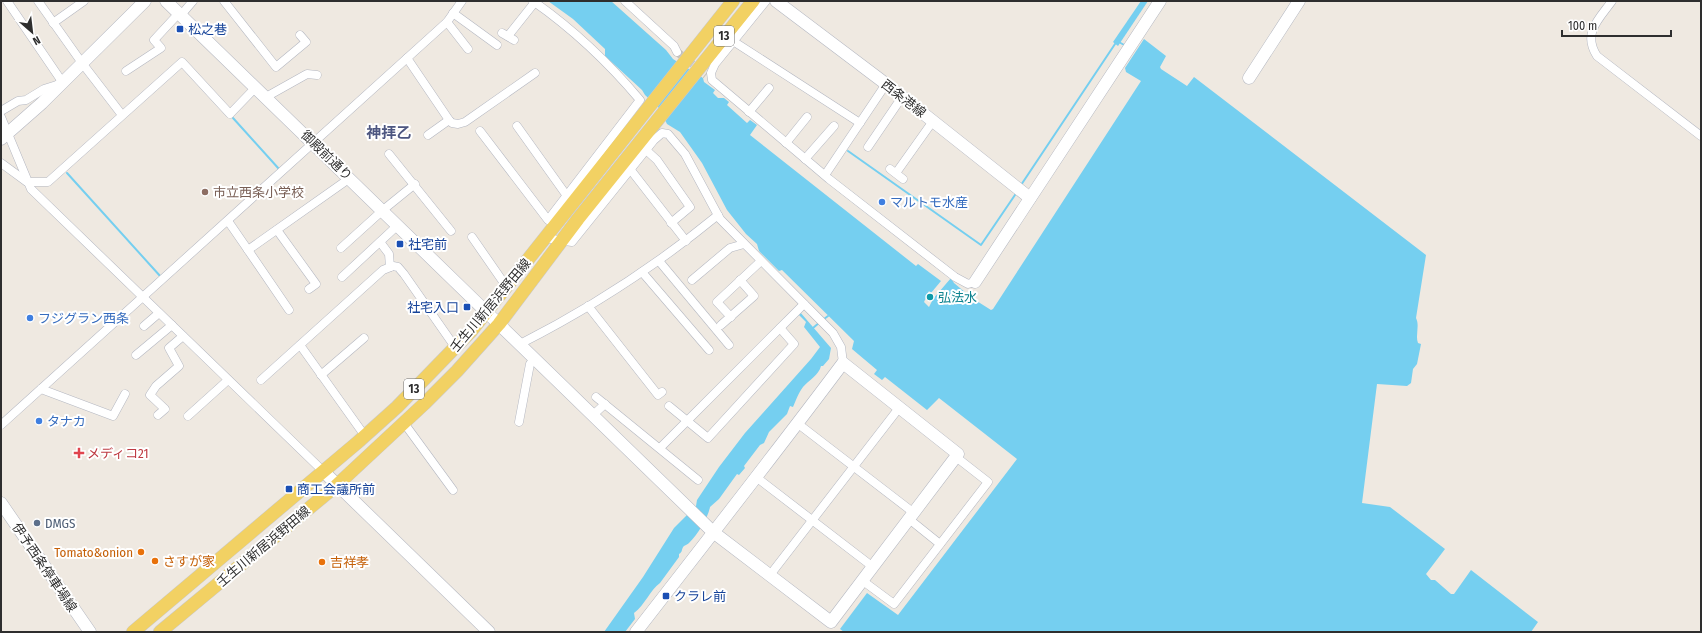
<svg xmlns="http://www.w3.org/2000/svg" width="1702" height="633" viewBox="0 0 1702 633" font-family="'Fira Sans Condensed','Noto Sans JP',sans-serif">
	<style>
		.water { fill: #75cff0 }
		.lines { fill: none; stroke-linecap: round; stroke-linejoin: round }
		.stream { stroke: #75cff0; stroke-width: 2 }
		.street-tunnel { stroke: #c8c4bd; stroke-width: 8; stroke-dasharray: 8 4; stroke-linecap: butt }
		.street-casing { stroke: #b4b7c1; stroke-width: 9 }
		.secondary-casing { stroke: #b4b7c1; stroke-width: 13 }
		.primary-casing { stroke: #c9c9c9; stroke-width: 14 }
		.street { stroke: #fff; stroke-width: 8 }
		.secondary { stroke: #fff; stroke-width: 12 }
		.primary { stroke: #f2d163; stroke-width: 13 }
		.transit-dot { fill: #1a4fb4; stroke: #fff; stroke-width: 1.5 }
		.education-dot { fill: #8d6e63; stroke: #fff; stroke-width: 1.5 }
		.shop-dot { fill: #3f7fe0; stroke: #fff; stroke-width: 1.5 }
		.culture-dot { fill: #0f9aa8; stroke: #fff; stroke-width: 1.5 }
		.health-dot { fill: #e0444e; stroke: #fff; stroke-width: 1.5 }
		.service-dot { fill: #5c6f8a; stroke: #fff; stroke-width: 1.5 }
		.food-dot { fill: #e8710a; stroke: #fff; stroke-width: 1.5 }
		.labels { text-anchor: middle; stroke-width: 4; stroke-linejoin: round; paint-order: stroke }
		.shield { fill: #fff; stroke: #6d6d6d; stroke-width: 1 }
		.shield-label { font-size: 12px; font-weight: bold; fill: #2e2e2e }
		.transit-label { font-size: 13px; fill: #164399; stroke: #fff; text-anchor: start }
		.street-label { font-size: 13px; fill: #2e2e2e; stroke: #fff }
		.education-label { font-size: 13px; fill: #785e54; stroke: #fff; text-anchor: start }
		.shop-label { font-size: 13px; fill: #366cbe; stroke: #fff; text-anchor: start }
		.culture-label { font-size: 13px; fill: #0d838f; stroke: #fff; text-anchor: start }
		.health-label { font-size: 13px; fill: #be3a42; stroke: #fff; text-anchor: start }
		.service-label { font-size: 13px; fill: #4e5e75; stroke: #fff; text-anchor: start }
		.food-label { font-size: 13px; fill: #c56008; stroke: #fff; text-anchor: start }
		.quarter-label { font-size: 15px; font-weight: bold; fill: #4d5680; stroke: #fff }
	</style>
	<rect width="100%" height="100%" fill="#efe9e1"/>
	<g class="water">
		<path d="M548,1H611L666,50L673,59L703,78L704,82L715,90L713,93L718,98H724L729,102L727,105L747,123L750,120L757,125L750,135L916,266L918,264L941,281L931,293L929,291L924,302L929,307L933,299L951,278L954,283L966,293L969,292L972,298L991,310L993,309L1141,81L1126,72L1125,68L1144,39L1166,56L1160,67L1161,69L1187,86L1194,77L1426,255L1416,318C1420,326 1415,335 1418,343L1421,344L1417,364L1413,369L1411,383L1407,386L1377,384L1362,503L1390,507L1445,549L1426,574L1431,580H1435L1451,594H1454L1471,570L1538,622L1531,632H844L840,629L867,593L898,615L1017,459L939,398L927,410L885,377L882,380L874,374L877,370L852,349L854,341L782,270L779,271L759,251L757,244L746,234L727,210L702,163L680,132L667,124L659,108L645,95L642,90L605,56V49L573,19Z"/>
		<polygon points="1141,1 1148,1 1118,46 1113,42"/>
		<path d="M800,312L831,348L829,359L823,366H821C819,375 809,380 803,387C798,394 796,400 793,407L790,406L787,414L769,432L764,443L760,445L744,466L745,468L739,475L737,474L719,499L710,507C708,518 698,534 689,543C688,544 686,545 684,546C681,549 683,552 679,554V557L660,583C650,590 645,605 634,613L635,619L625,632H604L643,577L674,528L696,506L697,500L719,467L745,433L811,359L820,347L804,327L806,322L798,314Z"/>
	</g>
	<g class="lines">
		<g class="stream">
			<polyline points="233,118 279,169 278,170"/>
			<polyline points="848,151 981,245 1017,192"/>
			<polyline points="67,173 161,277"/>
			<polyline points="1021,185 1117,41 1126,46"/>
			<polyline points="824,319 828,316"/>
			<polyline points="813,328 820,322"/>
		</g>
		<polyline class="street-tunnel" points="677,52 706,75"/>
		<g class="street-casing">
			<g id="street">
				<polyline points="38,1 82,63 122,115"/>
				<polyline points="224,1 276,67 306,42 300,35"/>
				<polyline points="625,1 674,46 677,52"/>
				<polyline points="766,1 715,64 711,73 712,80 829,179 955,277 968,284 975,282"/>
				<path d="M1612,1C1599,19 1582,33 1597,56L1701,136"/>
				<polyline points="453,13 497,45"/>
				<polyline points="181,15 193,1"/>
				<polyline points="447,22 468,49"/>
				<polyline points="53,23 84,1"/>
				<polyline points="502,33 514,40"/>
				<polyline points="508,36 535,2"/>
				<polyline points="733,41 860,123"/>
				<polyline points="407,58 449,120 452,123 458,124 465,122 535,73"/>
				<polyline points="126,71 161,48 154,40 179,13"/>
				<polyline points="266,97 307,74 317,75"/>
				<polyline points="1,111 18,101 26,100 44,89 63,83 7,1"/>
				<polyline points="749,112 769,88"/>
				<polyline points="1,117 31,189 324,472"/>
				<polyline points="517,126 567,196"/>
				<path d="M480,131L548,220L640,100C608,62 573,29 533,1"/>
				<polyline points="428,135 449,120"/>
				<polyline points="786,143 807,117"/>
				<polyline points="868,147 902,97"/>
				<polyline points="646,150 657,160 690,207 671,223"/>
				<polyline points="389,154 451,231"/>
				<polyline points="805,159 834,126"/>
				<polyline points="1,163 27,182 48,182 182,62 230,114 256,87"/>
				<polyline points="630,169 686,241"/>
				<polyline points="890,169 903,179"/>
				<polyline points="896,173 933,121"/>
				<polyline points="825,175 886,84"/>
				<polyline points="228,221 248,250 350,178"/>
				<polyline points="277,230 316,284 309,289"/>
				<polyline points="472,237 506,286"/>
				<polyline points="545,238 572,242 654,140 662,133 668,134 685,154 720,219 833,333 841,347 843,363"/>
				<polyline points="380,242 389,254 390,267"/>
				<polyline points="341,248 383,210 415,184"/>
				<polyline points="248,250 289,310"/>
				<polyline points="659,261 729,345"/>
				<polyline points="642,272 709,350"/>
				<polyline points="342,277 398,225"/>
				<polyline points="692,280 730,248 744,244"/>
				<polyline points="588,306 658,395 662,392"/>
				<polyline points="731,317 717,302 761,261"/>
				<polyline points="721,325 754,296 740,280"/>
				<polyline points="144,326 159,313"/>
				<path d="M520,344C591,308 657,265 718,215"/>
				<polyline points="300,345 365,436"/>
				<polyline points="136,355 172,325"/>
				<polyline points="321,375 364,338"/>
				<polyline points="261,380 383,270 393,266 398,267 404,274 455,347"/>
				<polyline points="41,389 113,416 125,394"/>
				<polyline points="596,397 698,480"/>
				<polyline points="669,406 708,438 794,344 780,328"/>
				<polyline points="158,415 165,409 150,395 156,386 179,366 169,348 183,336"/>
				<polyline points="593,415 605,404"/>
				<polyline points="188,416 228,380"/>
				<polyline points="519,422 530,364 535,358"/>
				<polyline points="404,423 453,490"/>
				<polyline points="797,423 914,513"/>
				<polyline points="1,425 447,22 462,1"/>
				<polyline points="660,448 804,304"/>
				<polyline points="756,477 873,567"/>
				<polyline points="909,519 940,544"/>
				<polyline points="770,575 899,408"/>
				<polyline points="863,581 894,604 988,482 956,457"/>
			</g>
		</g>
		<g class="secondary-casing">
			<g id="secondary">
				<path d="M166,1L713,532L831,622L958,454L843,363C775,454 705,543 636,632"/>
				<polyline points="776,1 886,84 1030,198"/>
				<polyline points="1249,78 1299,1"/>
				<polyline points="1,139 42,103 145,1"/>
				<polyline points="975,282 1160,1"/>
				<polyline points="324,472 489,632"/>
				<polyline points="1,503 90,632"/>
			</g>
		</g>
		<g class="primary-casing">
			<g id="primary">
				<polyline points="133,632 358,442 397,407 472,330 733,1"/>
				<polyline points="160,632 337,485 424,404 457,371 499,324 578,219 753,1"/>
			</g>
		</g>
		<use href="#street" class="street"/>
		<use href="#secondary" class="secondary"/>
		<use href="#primary" class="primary"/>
	</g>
	<g class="transit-dot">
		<rect x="176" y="25" width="8" height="8" rx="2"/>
		<rect x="396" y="240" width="8" height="8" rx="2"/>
		<rect x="463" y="303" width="8" height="8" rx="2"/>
		<rect x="285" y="485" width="8" height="8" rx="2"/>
		<rect x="662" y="592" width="8" height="8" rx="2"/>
	</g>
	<circle class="education-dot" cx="205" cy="192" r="4"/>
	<g class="shop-dot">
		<circle cx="882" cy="202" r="4"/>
		<circle cx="30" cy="318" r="4"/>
		<circle cx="39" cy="421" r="4"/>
	</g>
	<circle class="culture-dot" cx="930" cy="297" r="4"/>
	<path class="health-dot" d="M77 447h4v4h4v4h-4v4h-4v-4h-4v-4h4z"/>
	<circle class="service-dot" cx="37" cy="523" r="4"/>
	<g class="food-dot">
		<circle cx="141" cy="552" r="4"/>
		<circle cx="155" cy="561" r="4"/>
		<circle cx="322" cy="562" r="4"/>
	</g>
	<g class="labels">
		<g class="shield">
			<rect x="714" y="26" width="20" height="20" rx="3"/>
			<rect x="404" y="379" width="20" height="20" rx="3"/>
		</g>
		<g class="shield-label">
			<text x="724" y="40">13</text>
			<text x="414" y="393">13</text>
		</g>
		<g class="transit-label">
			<text x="188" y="34">松之巷</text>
			<text x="408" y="249">社宅前</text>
			<text x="459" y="312" text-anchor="end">社宅入口</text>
			<text x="297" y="494">商工会議所前</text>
			<text x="674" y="601">クラレ前</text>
		</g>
		<g class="street-label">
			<text transform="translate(904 98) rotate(38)" y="5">西条港線</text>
			<text transform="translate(327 155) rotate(44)" y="5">御殿前通り</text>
			<text transform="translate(490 305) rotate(-50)" y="5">壬生川新居浜野田線</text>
			<text transform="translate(263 546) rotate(-40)" y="5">壬生川新居浜野田線</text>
			<text transform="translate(45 567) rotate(56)" y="5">伊予西条停車場線</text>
		</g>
		<g class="education-label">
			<text x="213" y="197">市立西条小学校</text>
		</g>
		<g class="shop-label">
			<text x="890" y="207">マルトモ水産</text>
			<text x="38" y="323">フジグラン西条</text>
			<text x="47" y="426">タナカ</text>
		</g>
		<g class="culture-label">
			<text x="938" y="302">弘法水</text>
		</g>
		<g class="health-label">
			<text x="87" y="458">メディコ21</text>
		</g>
		<g class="service-label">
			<text x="45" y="528">DMGS</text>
		</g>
		<g class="food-label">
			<text x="133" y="557" text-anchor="end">Tomato&amp;onion</text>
			<text x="163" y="566">さすが家</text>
			<text x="330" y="567">吉祥孝</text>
		</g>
		<g class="quarter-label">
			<text x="389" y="138">神拝乙</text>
		</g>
	</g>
	<rect width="1702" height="633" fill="none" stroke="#2e2e2e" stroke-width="4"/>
	<g transform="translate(32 32) rotate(152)" stroke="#ffffff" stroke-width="3" paint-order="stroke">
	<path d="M0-3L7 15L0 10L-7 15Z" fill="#2e2e2e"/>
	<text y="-6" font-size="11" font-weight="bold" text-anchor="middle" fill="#2e2e2e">N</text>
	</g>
	<path d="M1562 30v6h109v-6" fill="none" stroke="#2e2e2e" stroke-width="2"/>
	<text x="1568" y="30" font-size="12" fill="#2e2e2e" stroke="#ffffff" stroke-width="3" paint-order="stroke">100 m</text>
</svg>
